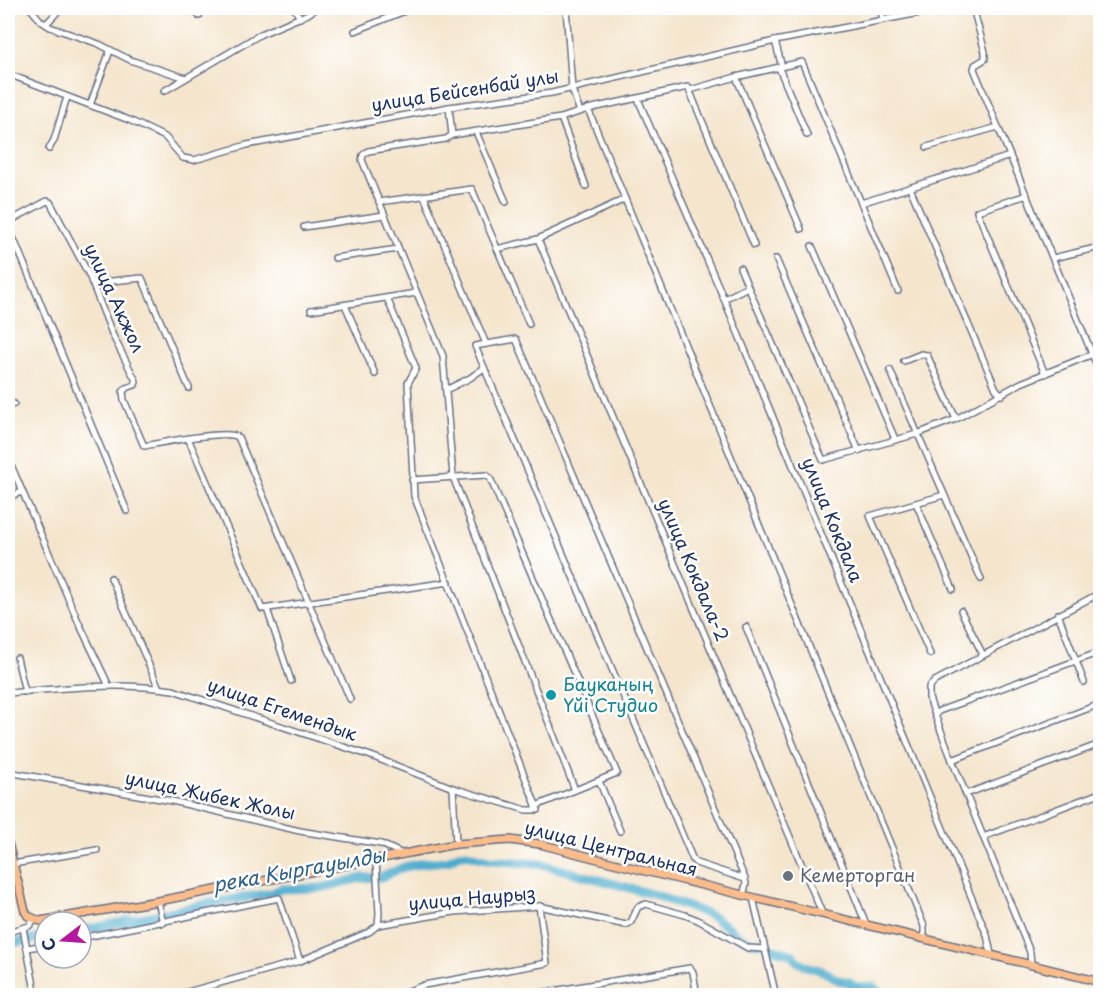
<svg xmlns="http://www.w3.org/2000/svg" width="1108" height="1003" viewBox="0 0 1108 1003" font-family="'Playpen Sans',sans-serif">
	<style>
		.lines { fill: none; stroke-linecap: round; stroke-linejoin: round }
		.river { stroke: #4eadcd; stroke-width: 9 }
		.minor-casing { stroke: #676f84; stroke-width: 8 }
		.major-casing { stroke: #676f84; stroke-width: 10 }
		.minor { stroke: #fff; stroke-width: 5 }
		.major { stroke: #fabc8b; stroke-width: 7 }
		.culture-dot { fill: #0f9aa8; stroke: #fff; stroke-width: 2 }
		.worship-dot { fill: #6b7280; stroke: #fff; stroke-width: 2 }
		.labels { text-anchor: middle; stroke-width: 5; stroke-linejoin: round; paint-order: stroke }
		.street-label { font-size: 18px; fill: #1b2f5e; stroke: #fff }
		.culture-label { font-size: 18px; fill: #0d838f; stroke: #fff; text-anchor: start }
		.worship-label { font-size: 18px; fill: #5b616d; stroke: #fff; text-anchor: start }
		.water-label { font-size: 20px; font-style: italic; fill: #2f618a; stroke: #fff }
	</style>
	<rect width="100%" height="100%" fill="#fff"/>
	<filter id="ink" filterUnits="userSpaceOnUse"><feTurbulence type="fractalNoise" baseFrequency=".0167" numOctaves="2"/><feDisplacementMap in="SourceGraphic" scale="12" xChannelSelector="R" yChannelSelector="G"/><feConvolveMatrix kernelMatrix="1 2 1 2 8 2 1 2 1" color-interpolation-filters="sRGB"/></filter>
	<filter id="wash" filterUnits="userSpaceOnUse"><feTurbulence type="fractalNoise" baseFrequency=".008" numOctaves="4" result="noise"/><feDisplacementMap in="SourceGraphic" scale="24" xChannelSelector="R" yChannelSelector="G"/><feGaussianBlur stdDeviation="1.35" result="paint"/><feColorMatrix in="noise" values="0 0 0 0 0 0 0 0 0 0 0 0 0 0 0 0 0 1.4 0 .05"/><feComposite in="paint" operator="in"/></filter>
	<g filter="url(#wash)">
		<rect width="100%" height="100%" fill="#f4e5cc"/>
		<g class="lines">
			<g class="river">
				<path d="M81,931L206,904L272,893L281,889L321,888L361,878L382,877L404,867L424,863L447,861L460,854H467L489,860L541,864L659,896C676,905 695,907 713,917C727,925 742,943 759,943"/>
				<polyline points="8,944 45,937"/>
				<polyline points="771,948 793,955 797,961 806,966 823,971 838,980 849,982 854,987 874,987 883,996"/>
			</g>
		</g>
	</g>
	<g filter="url(#ink)">
		<g class="lines">
			<g class="minor-casing">
				<g id="minor">
					<polyline points="30,8 41,21 50,27 99,44 130,60 186,78"/>
					<polyline points="196,8 199,16"/>
					<polyline points="294,8 300,18"/>
					<polyline points="566,8 572,89 580,112"/>
					<polyline points="880,8 883,19"/>
					<polyline points="973,8 985,52 985,59 975,65 974,69 1100,373"/>
					<polyline points="46,24 61,8"/>
					<polyline points="355,31 412,8"/>
					<polyline points="775,41 782,67"/>
					<polyline points="779,68 807,135"/>
					<polyline points="8,74 129,120 165,137 183,158 194,160 247,145 449,107 552,93 775,41 945,8"/>
					<polyline points="736,77 801,229"/>
					<polyline points="690,90 736,77 802,62 898,291"/>
					<polyline points="164,91 261,34 308,14 317,8"/>
					<polyline points="638,99 724,299 987,935 991,954"/>
					<polyline points="90,105 110,51"/>
					<polyline points="449,107 452,135"/>
					<polyline points="588,109 924,926 924,938"/>
					<polyline points="561,118 586,186"/>
					<polyline points="476,132 506,202"/>
					<polyline points="927,147 998,127"/>
					<polyline points="49,149 54,140 67,97"/>
					<polyline points="910,188 996,389 1002,395"/>
					<polyline points="1027,195 977,211 1045,374"/>
					<polyline points="424,196 486,344"/>
					<polyline points="379,202 472,189 529,324"/>
					<polyline points="861,203 1010,156"/>
					<path d="M8,222L47,201L50,202L89,275L113,336L136,381L135,385L126,388L123,392L124,400L144,446C160,443 227,429 238,437L350,699"/>
					<polyline points="8,225 127,511"/>
					<polyline points="304,227 384,215"/>
					<polyline points="538,239 822,913"/>
					<polyline points="812,246 895,439"/>
					<polyline points="497,249 538,239 625,199"/>
					<polyline points="335,258 398,249"/>
					<polyline points="1053,258 1100,247"/>
					<polyline points="776,259 859,451"/>
					<polyline points="740,268 823,460 917,434 956,419 1021,383 1093,354"/>
					<polyline points="92,283 142,278 189,388"/>
					<polyline points="724,299 748,287"/>
					<polyline points="345,305 375,374"/>
					<polyline points="311,310 416,293"/>
					<polyline points="904,361 921,354 927,355 956,419"/>
					<polyline points="890,370 981,579"/>
					<polyline points="446,390 470,378 484,368"/>
					<polyline points="8,407 14,404"/>
					<polyline points="188,438 262,609 449,582"/>
					<polyline points="8,458 78,621 109,686"/>
					<polyline points="412,480 486,475 490,478 617,773 536,806"/>
					<polyline points="8,497 22,492"/>
					<polyline points="916,503 953,589"/>
					<polyline points="111,578 159,688"/>
					<polyline points="267,609 291,681"/>
					<polyline points="961,611 983,655"/>
					<polyline points="1058,614 1084,682"/>
					<polyline points="746,627 866,924"/>
					<polyline points="930,654 870,516 944,495"/>
					<polyline points="17,658 25,692"/>
					<path d="M8,693C62,688 118,682 173,690L371,756L453,788L526,810H538L414,496L408,383L416,368L387,298"/>
					<polyline points="935,715 929,698 929,687 935,681 1100,593"/>
					<polyline points="952,760 1100,704"/>
					<polyline points="8,772 172,801 300,831 381,844 403,854"/>
					<polyline points="599,781 620,831"/>
					<polyline points="453,788 456,844"/>
					<polyline points="575,790 453,477 443,356 362,160 363,155 368,151 446,139 452,135 561,118 588,109 688,87 754,245"/>
					<polyline points="966,794 1100,744"/>
					<polyline points="983,837 1100,793"/>
					<polyline points="376,861 379,913 378,925"/>
					<polyline points="13,864 97,850"/>
					<polyline points="743,896 746,884 745,879 516,339 475,346 693,860 696,863 745,879"/>
					<polyline points="753,898 776,996"/>
					<polyline points="158,901 163,923"/>
					<polyline points="23,928 36,996"/>
					<polyline points="8,932 29,926 34,920"/>
					<polyline points="81,938 279,898 300,961"/>
					<polyline points="27,948 45,945"/>
					<polyline points="1031,965 1030,952 952,760 935,715 939,711 1100,652"/>
					<polyline points="173,996 300,961 369,932 378,925 454,912 539,906 626,925 631,922 638,907 646,904 685,915 698,920 748,948 764,949"/>
					<polyline points="396,996 424,985 547,963 539,906"/>
					<polyline points="523,996 690,968 693,972 697,996"/>
				</g>
			</g>
			<g class="major-casing">
				<path id="major" d="M8,843L25,911L28,916L40,921L158,901L456,844L510,840L540,844C726,893 914,935 1100,982"/>
			</g>
			<use href="#minor" class="minor"/>
			<use href="#major" class="major"/>
		</g>
	</g>
	<circle class="culture-dot" cx="551" cy="695" r="6"/>
	<circle class="worship-dot" cx="788" cy="876" r="6"/>
	<g class="labels">
		<g class="street-label">
			<text transform="translate(465 91) rotate(-9)" y="6">улица Бейсенбай улы</text>
			<text transform="translate(114 298) rotate(65)" y="6">улица Акжол</text>
			<text transform="translate(832 520) rotate(68)" y="6">улица Кокдала</text>
			<text transform="translate(693 570) rotate(67)" y="6">улица Кокдала-2</text>
			<text transform="translate(282 710) rotate(19)" y="6">улица Егемендык</text>
			<text transform="translate(210 796) rotate(12)" y="6">улица Жибек Жолы</text>
			<text transform="translate(611 849) rotate(14)" y="6">улица Центральная</text>
			<text transform="translate(472 899) rotate(-5)" y="6">улица Наурыз</text>
		</g>
		<g class="culture-label">
			<text x="563" y="691">Бауканың<tspan x="563" dy="21">Үйі Студио</tspan></text>
		</g>
		<g class="worship-label">
			<text x="800" y="882">Кемерторган</text>
		</g>
		<g class="water-label">
			<text transform="translate(299 870) rotate(-10)" y="7">река Кыргауылды</text>
		</g>
	</g>
	<rect width="1108" height="1003" fill="none" stroke="#fff" stroke-width="30"/>
	<g transform="translate(63 940) rotate(253)"><circle r="28" fill="#ffffff" stroke="#a4acbf" stroke-width="1.5"/>
	<path d="M0-4.5L10 22L0 15L-10 22Z" fill="#b5179e"/>
	<text y="-9" font-size="16" font-weight="bold" text-anchor="middle" fill="#1b2f5e">С</text>
	</g>
</svg>
